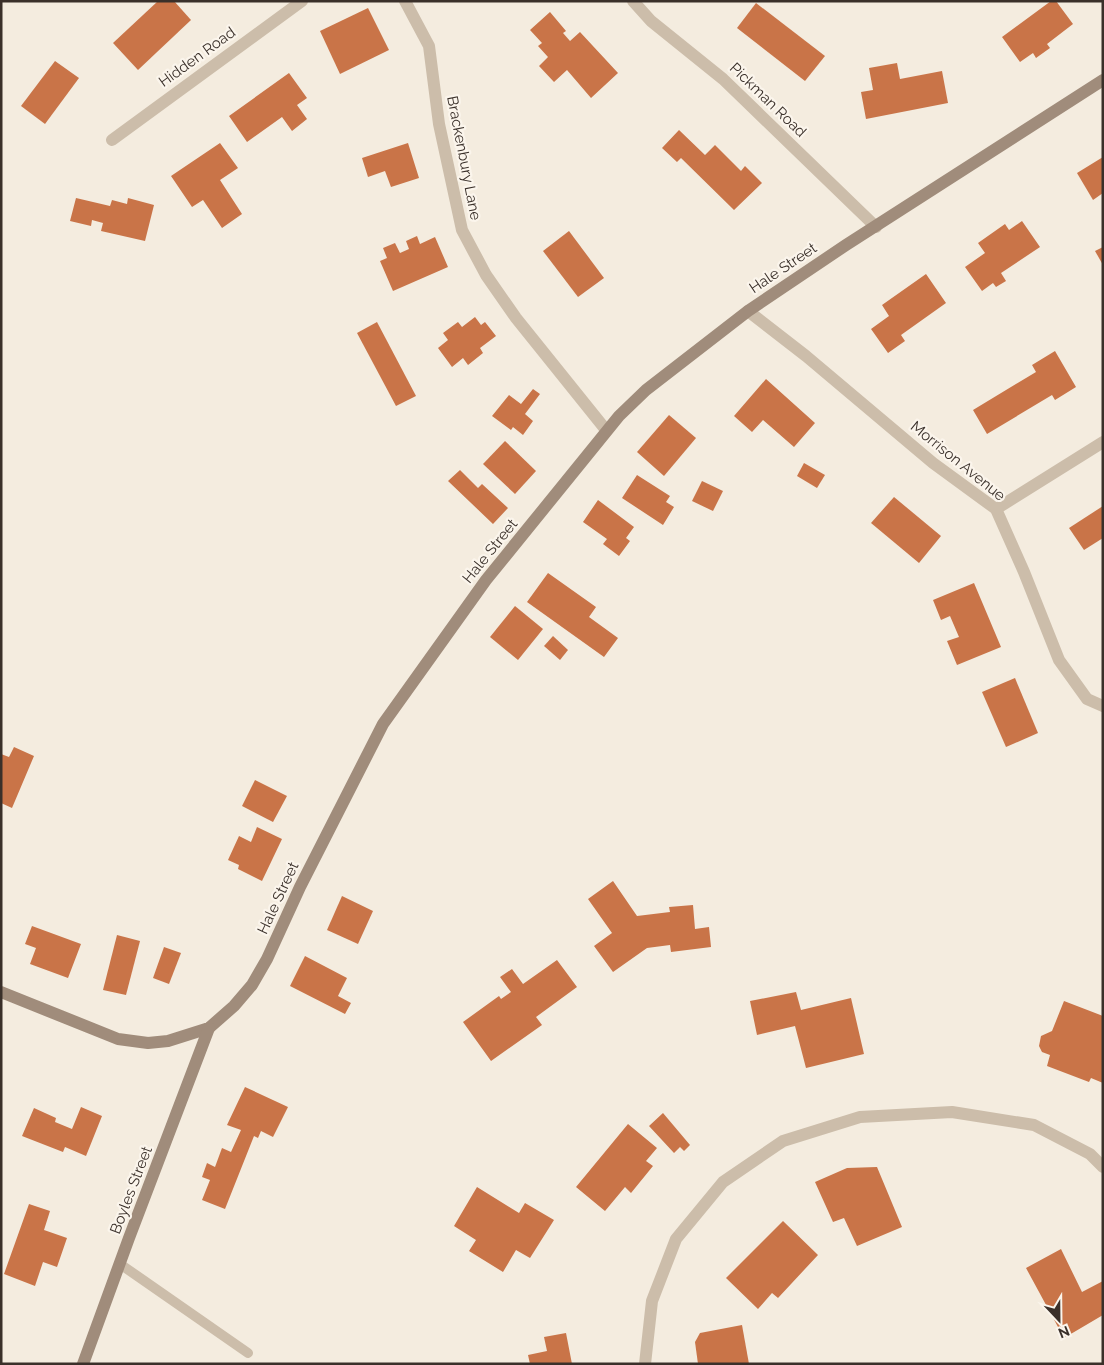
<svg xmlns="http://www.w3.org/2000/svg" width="1104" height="1365" viewBox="0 0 1104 1365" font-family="Raleway,sans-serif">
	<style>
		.building { fill: #c97448 }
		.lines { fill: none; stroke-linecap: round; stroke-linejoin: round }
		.lane { stroke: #ccbdaa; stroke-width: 10 }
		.street { stroke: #ccbdaa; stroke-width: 12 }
		.secondary { stroke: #a08c7b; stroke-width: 12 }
		.labels { text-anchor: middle; stroke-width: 4.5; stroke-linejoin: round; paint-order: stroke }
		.street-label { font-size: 15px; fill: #3a302a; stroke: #fbf5ec }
	</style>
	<rect width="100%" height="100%" fill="#f4ecdf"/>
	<g class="building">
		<polygon points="158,1 174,1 191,20 138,70 113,43"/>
		<polygon points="1051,1 1056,1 1073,24 1047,44 1050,48 1036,58 1033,53 1020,62 1002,37"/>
		<polygon points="756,3 825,56 805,81 737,28"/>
		<polygon points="368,8 389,50 340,74 320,31"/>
		<polygon points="550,12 566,31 563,33 570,41 580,32 618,73 591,98 567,70 554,82 539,66 548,57 538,46 542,43 530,30"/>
		<polygon points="55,61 79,78 45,124 21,106"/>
		<polygon points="897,63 900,79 942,71 948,103 866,119 861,92 873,90 869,68"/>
		<polygon points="289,73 307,98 297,105 307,119 292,131 282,117 247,142 229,116"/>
		<polygon points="679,130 705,155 715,145 741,171 745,166 762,183 734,210 681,158 677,162 662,148"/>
		<polygon points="220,143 238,168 220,180 242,214 222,228 203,200 192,207 171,176"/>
		<polygon points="408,143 419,178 391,187 385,171 368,177 362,158"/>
		<polygon points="1103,157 1103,193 1093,200 1077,173"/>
		<polygon points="76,198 110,206 112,200 127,204 128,198 154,205 145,241 101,231 103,223 92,220 91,226 70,221"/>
		<polygon points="1022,221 1040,247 1001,273 1006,281 996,287 993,283 982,291 965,267 985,253 978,243 1005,224 1009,230"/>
		<polygon points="569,231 604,278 578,297 543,251"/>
		<polygon points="417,236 420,244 435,237 448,267 393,291 380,261 387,258 383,248 395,243 400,253 409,249 406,241"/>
		<polygon points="1103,247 1103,265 1095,251"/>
		<polygon points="926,274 946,303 901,335 905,341 888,353 871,329 889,316 882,305"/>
		<polygon points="475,317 481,325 485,322 496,336 480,348 483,353 468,365 463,358 452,367 438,348 448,340 443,333 458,322 462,327"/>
		<polygon points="377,322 416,396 396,406 357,333"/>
		<polygon points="1055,351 1076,387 1055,400 1052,395 987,434 973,410 1036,372 1032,365"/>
		<polygon points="766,379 815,423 794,447 763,420 752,432 734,416"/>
		<polygon points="533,389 540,394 525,414 533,421 523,435 513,427 511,430 492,416 509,395 521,404"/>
		<polygon points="669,415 696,438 664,476 637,452"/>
		<polygon points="505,441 536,471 515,494 483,464"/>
		<polygon points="804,463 825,475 817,488 797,476"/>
		<polygon points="460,470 478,488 482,484 508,508 493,524 448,481"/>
		<polygon points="637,475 670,496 666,502 674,507 663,525 622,498"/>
		<polygon points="702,481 723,491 713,511 692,501"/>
		<polygon points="894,497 941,536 919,563 871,523"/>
		<polygon points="598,500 634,527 626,538 630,541 619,556 603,544 607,539 583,522"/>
		<polygon points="1103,506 1103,538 1084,550 1069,528"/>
		<polygon points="548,573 596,607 589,617 618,638 604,657 527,602"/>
		<polygon points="974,583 1001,647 957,665 947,641 959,637 950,616 941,620 933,600"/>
		<polygon points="515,606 543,629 518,660 490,637"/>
		<polygon points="553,636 568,650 560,660 544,646"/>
		<polygon points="1015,678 1038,733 1006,747 982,692"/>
		<polygon points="14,747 34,756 12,808 1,803 1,754 9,757"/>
		<polygon points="255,780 287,796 273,822 242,806"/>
		<polygon points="257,827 282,839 262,881 238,869 239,865 228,860 239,836 251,842"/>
		<polygon points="613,881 637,916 670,912 669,907 693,905 695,929 709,927 711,947 671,952 670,945 647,948 613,972 594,946 612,933 588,899"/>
		<polygon points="342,896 373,911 358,944 327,930"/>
		<polygon points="32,926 81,944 68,978 30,964 36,948 25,944"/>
		<polygon points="117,935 140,941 126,995 103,990"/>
		<polygon points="164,947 181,953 169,984 153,978"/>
		<polygon points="305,956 347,978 338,996 351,1003 345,1014 290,986"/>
		<polygon points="557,960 577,987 536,1017 542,1025 491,1061 463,1022 499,996 501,999 511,992 500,977 512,969 523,984"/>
		<polygon points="796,992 801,1010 851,998 864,1054 806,1068 795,1026 757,1035 750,1001"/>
		<polygon points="1064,1001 1103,1016 1103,1083 1091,1078 1089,1082 1047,1066 1050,1055 1042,1052 1039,1046 1041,1036 1052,1031"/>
		<polygon points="245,1087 288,1107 273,1137 261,1131 258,1138 254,1136 225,1209 202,1200 210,1180 202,1177 207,1163 215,1167 222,1148 231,1152 241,1130 227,1125"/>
		<polygon points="81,1107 102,1116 86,1156 65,1147 63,1152 22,1136 34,1108 56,1118 55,1122 72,1129"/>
		<polygon points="663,1113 690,1145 684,1151 680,1147 674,1153 649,1126"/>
		<polygon points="628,1124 657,1148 646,1161 653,1166 631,1193 625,1187 605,1211 576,1187"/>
		<polygon points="877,1167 902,1227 857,1246 844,1218 833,1222 815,1182 847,1168"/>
		<polygon points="477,1187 519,1213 525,1203 554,1220 530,1258 516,1250 503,1272 469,1251 476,1240 454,1226"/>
		<polygon points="29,1204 50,1211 44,1230 67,1238 57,1267 43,1262 35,1286 4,1274"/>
		<polygon points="783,1221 818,1255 778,1298 772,1293 758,1309 726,1278"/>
		<polygon points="1061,1249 1082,1292 1103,1281 1103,1315 1064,1338 1026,1268"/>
		<polygon points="742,1325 749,1364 698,1364 695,1342 700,1333"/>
		<polygon points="566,1333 572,1364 530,1364 528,1355 547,1351 544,1337"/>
	</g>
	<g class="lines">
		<polyline class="lane" points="120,1264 248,1353"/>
		<g class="street">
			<polyline points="405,1 429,46 439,124 462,230 486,275 516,318 606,430"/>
			<polyline points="633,1 651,21 723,79 876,227"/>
			<polyline points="112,140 302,1"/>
			<polyline points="748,311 806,356 933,463 996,509 1024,572 1059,660 1087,699 1103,706"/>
			<polyline points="996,509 1103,442"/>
			<polyline points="645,1364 652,1301 676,1239 723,1182 783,1141 860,1117 952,1112 1034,1125 1090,1154 1103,1167"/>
		</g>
		<g class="secondary">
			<polyline points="1,992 118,1039 148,1043 168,1041 209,1028 234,1006 252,985 267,959 300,887 383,724 486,580 619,416 646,390 748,311 846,245 1103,80"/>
			<polyline points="83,1364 129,1238 209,1028"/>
		</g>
	</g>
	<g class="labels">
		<g class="street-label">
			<text transform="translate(197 57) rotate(-36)" y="5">Hidden Road</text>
			<text transform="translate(768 100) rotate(44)" y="5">Pickman Road</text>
			<text transform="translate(464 158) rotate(79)" y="5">Brackenbury Lane</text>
			<text transform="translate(783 268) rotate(-34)" y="5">Hale Street</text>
			<text transform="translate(958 461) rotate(39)" y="5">Morrison Avenue</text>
			<text transform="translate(490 551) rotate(-51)" y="5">Hale Street</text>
			<text transform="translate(278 898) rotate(-65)" y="5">Hale Street</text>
			<text transform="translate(131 1190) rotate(-69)" y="5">Boyles Street</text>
		</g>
	</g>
	<rect width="1104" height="1365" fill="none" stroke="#3a302a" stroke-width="5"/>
	<g transform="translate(1059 1320) rotate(158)" stroke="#fbf5ec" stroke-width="4" paint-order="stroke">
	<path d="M0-4L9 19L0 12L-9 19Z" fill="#3a302a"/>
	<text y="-8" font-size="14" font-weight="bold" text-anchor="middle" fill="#3a302a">N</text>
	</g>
</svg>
